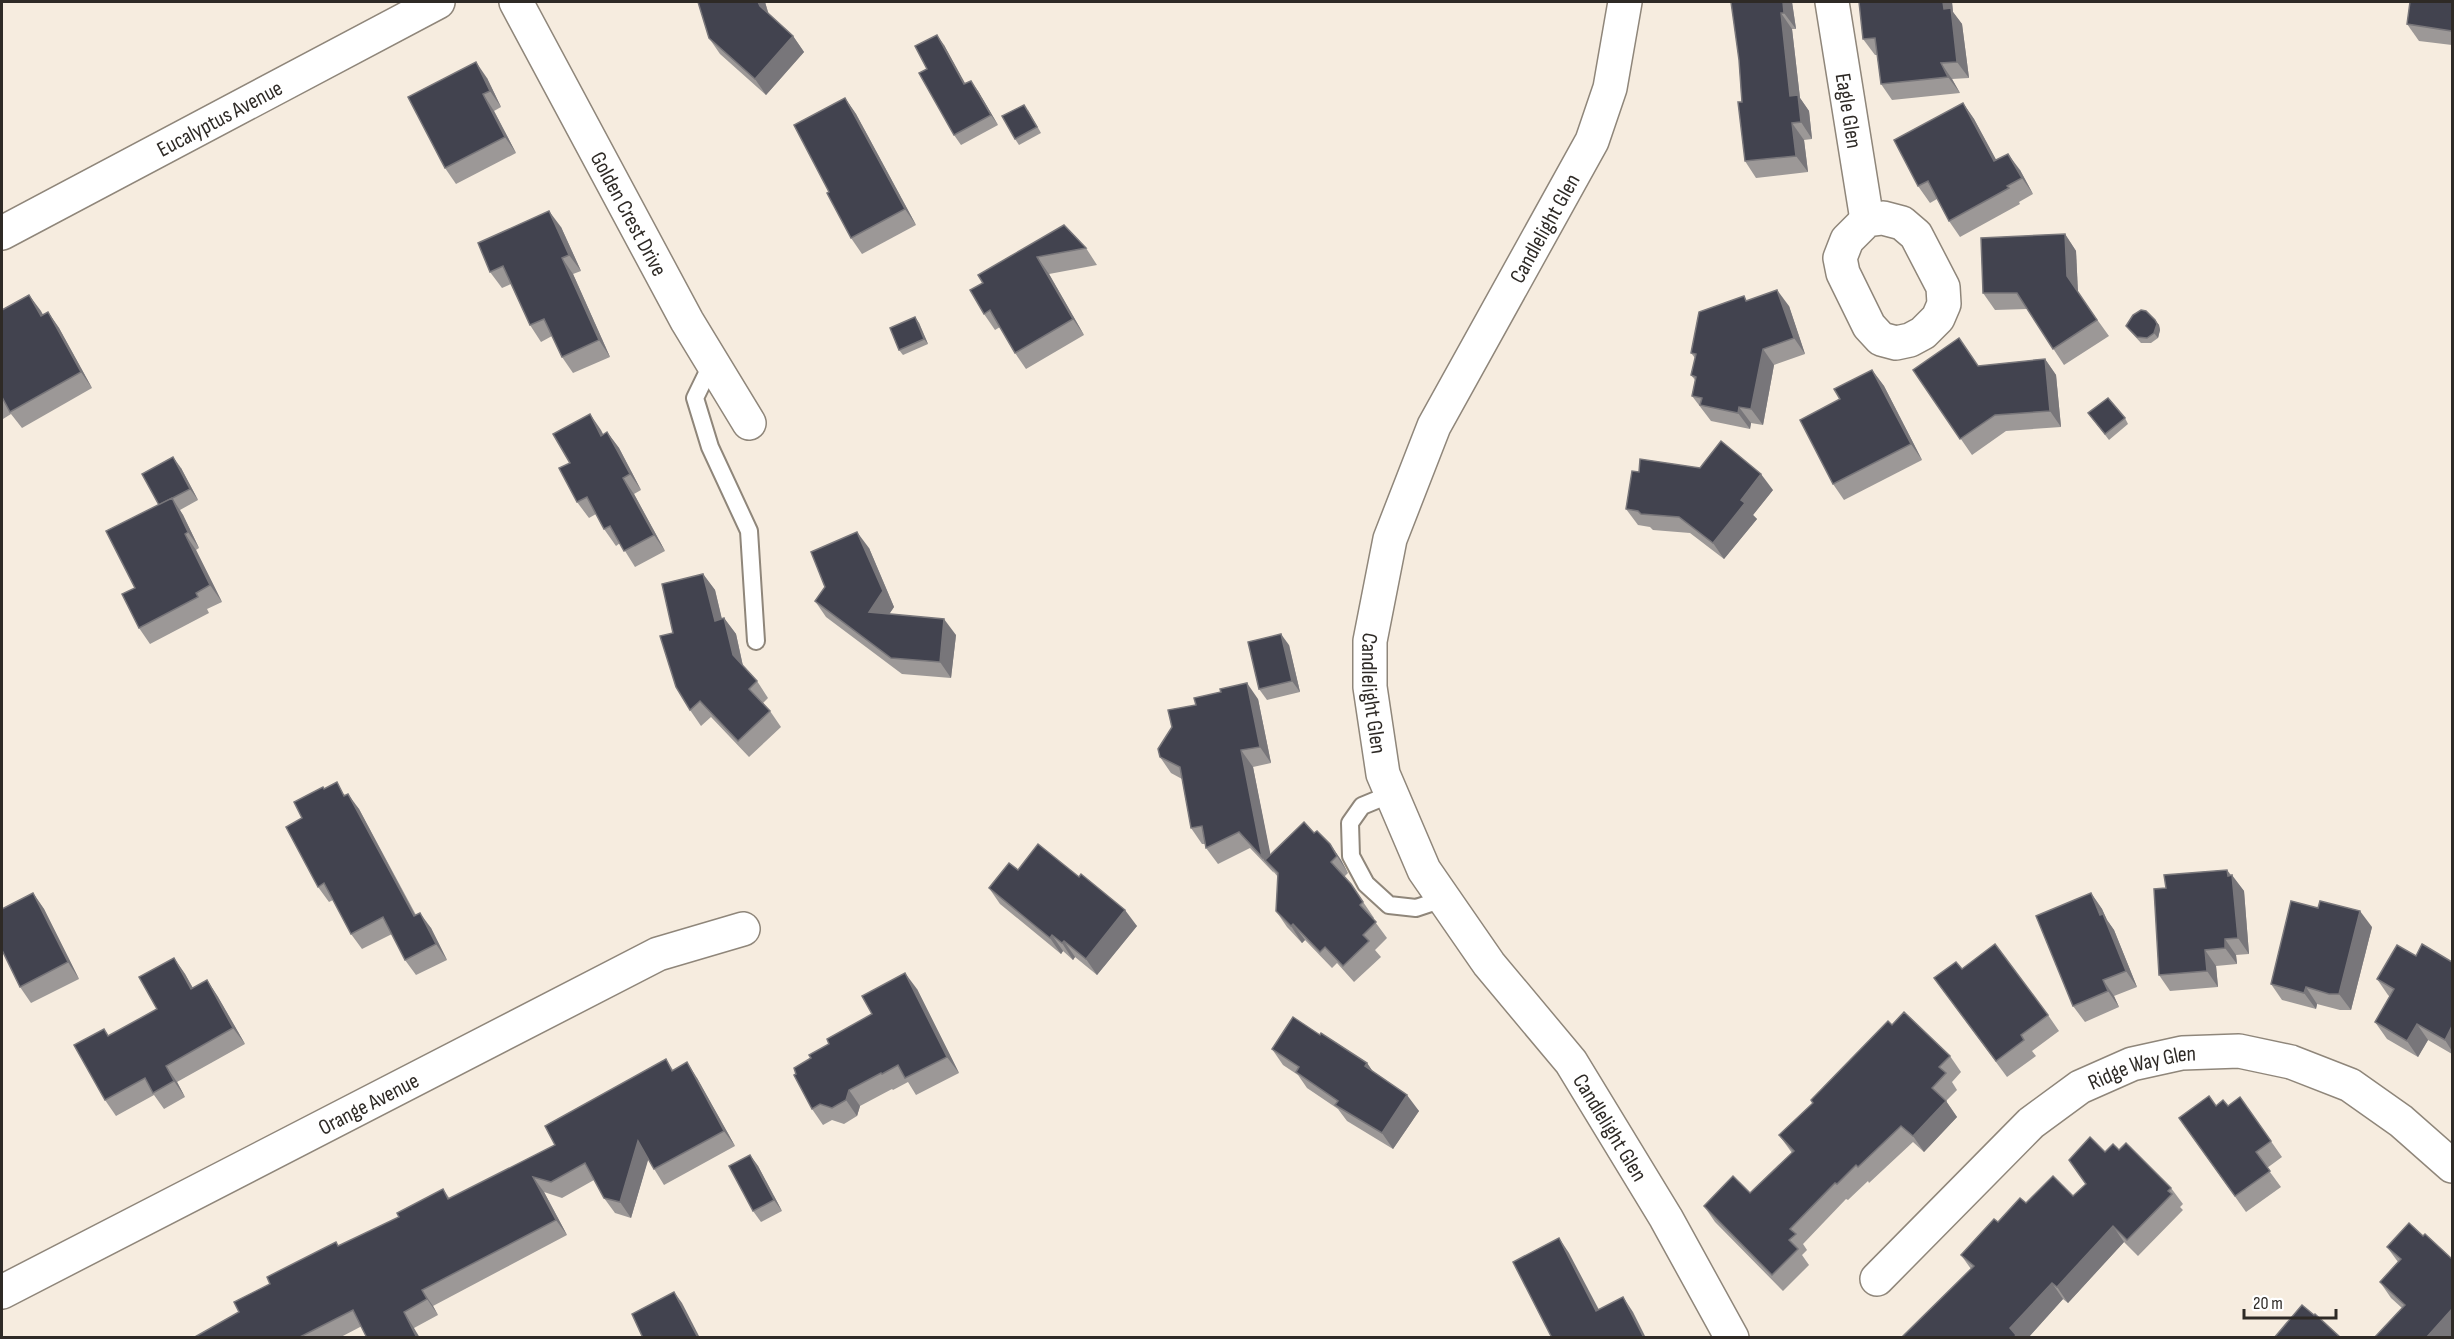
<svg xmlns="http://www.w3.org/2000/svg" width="2454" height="1339" viewBox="0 0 2454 1339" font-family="'Sofia Sans Condensed',sans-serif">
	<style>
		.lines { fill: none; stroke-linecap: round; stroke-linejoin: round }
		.service-casing { stroke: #8f867a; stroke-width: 20 }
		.minor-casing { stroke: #8f867a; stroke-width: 36 }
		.service { stroke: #fff; stroke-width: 16 }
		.minor { stroke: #fff; stroke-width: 33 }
		.wall { fill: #9c9897 }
		.shaded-wall { fill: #78767a }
		.building { fill: #42434f; stroke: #78767a; stroke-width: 1.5 }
		.labels { text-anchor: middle; stroke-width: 6; stroke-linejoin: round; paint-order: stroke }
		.street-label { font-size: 22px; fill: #2e2a26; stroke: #fff }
	</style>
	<rect width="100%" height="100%" fill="#f6ecdf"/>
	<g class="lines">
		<g class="service-casing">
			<g id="service">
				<polyline points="712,363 695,398 710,447 749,531 756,641"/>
				<polyline points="1391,794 1362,806 1350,823 1351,856 1366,884 1389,905 1416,908 1443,899"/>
			</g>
		</g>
		<g class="minor-casing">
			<g id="minor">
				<path id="s1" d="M516,2L687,321L749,423"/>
				<path id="s2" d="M1625,2L1610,88L1592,141L1434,426L1390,539L1370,641V687L1383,774L1424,870L1489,964L1571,1062L1666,1218L1732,1338"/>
				<path id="s3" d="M1832,2L1867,220"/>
				<polygon points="1883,218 1902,223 1916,235 1943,287 1944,304 1938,318 1923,333 1910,340 1896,343 1881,339 1869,326 1843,273 1840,258 1847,240 1867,220"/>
				<path id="s4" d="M2,233L438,2"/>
				<path id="s5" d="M1877,1279L2031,1123L2080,1087L2132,1064L2182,1053L2239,1051L2291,1062L2350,1085L2401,1121L2452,1166"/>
				<path id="s6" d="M2,1292L658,954L743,929"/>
			</g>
		</g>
		<use href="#service" class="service"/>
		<use href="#minor" class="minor"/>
	</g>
	<g class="wall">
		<polygon points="765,2 769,15 793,36 804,52 766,95 720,54 709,38"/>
		<polygon points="1731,2 1792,2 1796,29 1792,29 1800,98 1809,111 1812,139 1804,140 1808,172 1756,178 1745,161 1739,60"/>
		<polygon points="1859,2 1952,2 1953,12 1962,24 1969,78 1952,79 1960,93 1892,100 1881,84 1877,55 1875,55 1863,39"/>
		<polygon points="2452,2 2452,45 2419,41 2407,24"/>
		<polygon points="944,45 965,84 978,91 998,125 961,145 954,135 927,69"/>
		<polygon points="487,78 501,107 494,111 516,153 456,184 445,168"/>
		<polygon points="845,98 856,114 916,225 862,254 851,238 829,192"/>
		<polygon points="1963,103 1974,119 1996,160 2020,170 2033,194 2019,202 2020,204 1960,237 1949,221 1937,199 1930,203 1918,186"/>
		<polygon points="1028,110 1041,133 1019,145 1015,139"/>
		<polygon points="1064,225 1086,248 1097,265 1049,274 1084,335 1026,369 1015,353 1000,327 995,330 984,314 983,283"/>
		<polygon points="561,227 581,271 573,274 610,357 573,373 562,357 552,336 541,342 530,325 511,284 502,288 490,272"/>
		<polygon points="2065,234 2076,251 2078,293 2109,336 2064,365 2027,309 1995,310 1983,293"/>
		<polygon points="29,295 43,315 48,312 59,328 92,388 22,428 11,414 3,419 2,417 2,310"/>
		<polygon points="1747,301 1789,306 1805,354 1774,365 1763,425 1751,423 1750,429 1711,421 1692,396 1695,380 1691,375 1695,358 1691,353"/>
		<polygon points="915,317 919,323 928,344 903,355 899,350"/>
		<polygon points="2155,320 2159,325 2160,330 2158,338 2151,343 2141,343 2130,331 2126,326"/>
		<polygon points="2045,359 2056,375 2061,427 2006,431 1972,455 1913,370 1978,366"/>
		<polygon points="1872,370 1884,386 1922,460 1844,500 1833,484 1840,399"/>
		<polygon points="2088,413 2125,418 2128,424 2109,440"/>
		<polygon points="590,414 603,435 607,432 619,448 641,490 634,494 665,551 635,567 620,543 616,546 604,529 596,514 589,518 577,502 570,463"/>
		<polygon points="181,468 198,500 180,510 183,515 199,548 196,550 222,602 207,609 209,613 150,644 139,628 135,588 159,505"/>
		<polygon points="1773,490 1753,515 1757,519 1724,559 1690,533 1653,530 1650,527 1638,525 1626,509"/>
		<polygon points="869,548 894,607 889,614 956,635 951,678 902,674 826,617 815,601"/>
		<polygon points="703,574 715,590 722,619 724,618 736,634 743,666 757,681 768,698 763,703 770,711 781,727 749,757 711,717 701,726 690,710"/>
		<polygon points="1289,645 1300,692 1267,700 1259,689"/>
		<polygon points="1258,699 1271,763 1253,767 1270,855 1314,833 1330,844 1341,860 1348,873 1344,877 1351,884 1374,918 1373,919 1387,938 1375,950 1381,957 1354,982 1337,963 1332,968 1305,940 1302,943 1287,927 1276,911 1278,877 1273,871 1274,873 1250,848 1218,864 1206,848 1205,844 1202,844 1191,828 1182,779 1171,773 1160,757"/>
		<polygon points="324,789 346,795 359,809 416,915 431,928 447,960 416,975 405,960 392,934 362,949 351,934 333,900 329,902 318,887 302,818"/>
		<polygon points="1018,870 1137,926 1097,975 1075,957 1073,960 1063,951 1061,954 1000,904 989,888"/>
		<polygon points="2227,870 2244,891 2249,954 2236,955 2237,964 2216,966 2218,987 2170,991 2159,975 2166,888"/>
		<polygon points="33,893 44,909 79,979 31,1003 20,987"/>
		<polygon points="2091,893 2102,909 2107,920 2114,930 2137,987 2114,996 2119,1007 2085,1022 2073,1006"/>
		<polygon points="2372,927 2351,1010 2340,1010 2317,1004 2316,1009 2282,1000 2271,984"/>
		<polygon points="2416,956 2452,962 2452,1054 2428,1040 2418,1057 2387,1039 2375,1022 2390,997 2388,995 2377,979"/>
		<polygon points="174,958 185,974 193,988 207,980 218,997 245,1044 177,1082 185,1097 164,1109 154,1095 116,1116 105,1100 104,1029 109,1036 157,1009"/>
		<polygon points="1962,969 2048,1015 2059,1031 2032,1051 2036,1056 2007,1077 1934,978"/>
		<polygon points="917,989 959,1073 916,1095 908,1082 893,1090 892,1089 860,1106 857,1116 844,1124 832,1120 823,1125 812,1109 796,1074 811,1058 829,1044"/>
		<polygon points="1892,1025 1950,1056 1961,1072 1952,1082 1957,1090 1946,1101 1957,1117 1924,1152 1913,1142 1869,1183 1868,1181 1848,1200 1846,1199 1803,1244 1807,1250 1802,1255 1809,1265 1783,1291 1715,1222 1704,1206 1750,1193 1792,1153 1779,1135 1813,1103 1811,1100"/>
		<polygon points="1320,1035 1367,1063 1373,1072 1419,1111 1393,1149 1347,1121 1338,1109 1307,1088 1298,1075 1283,1065 1272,1049"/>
		<polygon points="666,1059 673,1070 697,1078 735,1146 664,1185 648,1159 631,1218 615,1213 604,1198 594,1180 562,1198 544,1192 567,1235 433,1306 438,1315 414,1328 362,1326 339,1338 193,1338 239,1312 270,1284 338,1246 399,1217 443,1189 450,1199 555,1145"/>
		<polygon points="2240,1097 2282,1157 2267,1168 2281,1187 2246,1212 2179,1118 2216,1106 2228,1106"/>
		<polygon points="2119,1150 2171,1188 2183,1204 2180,1207 2183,1210 2138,1256 2124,1242 2068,1303 2063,1299 2028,1338 1901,1338 1971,1269 1961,1255 1998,1222 2026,1203 2073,1196 2086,1184 2105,1152"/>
		<polygon points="750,1155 758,1166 782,1211 761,1222 753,1211"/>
		<polygon points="2423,1236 2452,1259 2402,1308 2391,1298 2380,1282 2398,1262 2387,1247"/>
	</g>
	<g class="shaded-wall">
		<polygon points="758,2 765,2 771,23 760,6"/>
		<polygon points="1783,2 1792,2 1796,29 1784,13"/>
		<polygon points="1943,2 1952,2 1953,12 1962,24 1969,78 1957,62 1944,9"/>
		<polygon points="1781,13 1792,29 1800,98 1809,111 1812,139 1801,122 1790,96"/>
		<polygon points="937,35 944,45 971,94 964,84"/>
		<polygon points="793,36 804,52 766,95 755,79"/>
		<polygon points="476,62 487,78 501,107 490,91"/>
		<polygon points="1941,63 1952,79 1960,93 1948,77"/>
		<polygon points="971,81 978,91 998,125 991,115"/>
		<polygon points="483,94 494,111 516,153 505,137"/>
		<polygon points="845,98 856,114 916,225 905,209"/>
		<polygon points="1963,103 1974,119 2006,178 1994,161"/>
		<polygon points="1792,123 1804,140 1808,172 1796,156"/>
		<polygon points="2008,154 2020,170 2033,194 2022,178"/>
		<polygon points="549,211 561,227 581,271 569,255"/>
		<polygon points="2065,234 2076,251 2078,293 2067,276"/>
		<polygon points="1037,257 1049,274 1084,335 1073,319"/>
		<polygon points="562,258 573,274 610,357 599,340"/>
		<polygon points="1777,290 1789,306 1805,354 1794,338"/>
		<polygon points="29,295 41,311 52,332 41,316"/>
		<polygon points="48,312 59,328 92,388 81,372"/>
		<polygon points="915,317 919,323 928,344 924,339"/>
		<polygon points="2155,320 2159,325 2160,330 2158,338 2154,333"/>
		<polygon points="1763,349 1774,365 1763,425 1751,409"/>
		<polygon points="2045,359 2056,375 2061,427 2050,411"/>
		<polygon points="1872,370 1884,386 1922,460 1911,444"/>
		<polygon points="1739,407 1751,423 1750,429 1738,413"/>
		<polygon points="590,414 601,430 612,452 601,436"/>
		<polygon points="607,432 619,448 641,490 630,474"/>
		<polygon points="173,457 181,468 198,500 190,489"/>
		<polygon points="1761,474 1773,490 1753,515 1757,519 1724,559 1713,543 1741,500"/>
		<polygon points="623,478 634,494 665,551 654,535"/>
		<polygon points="172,498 183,515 199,548 188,532"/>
		<polygon points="857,532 869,548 894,607 880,628 869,612"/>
		<polygon points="185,534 196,550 222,602 210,585"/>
		<polygon points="703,574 715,590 726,637 715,621"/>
		<polygon points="724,618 736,634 744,671 733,655"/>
		<polygon points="944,619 956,635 951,678 940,662"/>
		<polygon points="1281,634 1289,645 1300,692 1292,681"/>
		<polygon points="1247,683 1258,699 1271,763 1260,747"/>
		<polygon points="1241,750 1253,767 1273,867 1265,860 1274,873 1262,857"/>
		<polygon points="348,794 359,809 424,932 414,916"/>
		<polygon points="1330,844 1341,860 1348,873 1337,856"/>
		<polygon points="2227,870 2232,878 2232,875 2244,891 2249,954 2238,938"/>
		<polygon points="33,893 44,909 79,979 68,962"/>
		<polygon points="2091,893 2102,909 2107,920 2114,930 2137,987 2126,971"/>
		<polygon points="1125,910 1137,926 1097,975 1086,959"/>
		<polygon points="2360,911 2372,927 2351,1010 2339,994"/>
		<polygon points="420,913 431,928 447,960 436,944"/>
		<polygon points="1293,924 1305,940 1302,943 1291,926"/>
		<polygon points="1052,935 1063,951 1061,954 1050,938"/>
		<polygon points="2225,939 2236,955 2237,964 2225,948"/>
		<polygon points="1064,941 1075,957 1073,960 1062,943"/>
		<polygon points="2205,950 2216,966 2218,987 2207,971"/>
		<polygon points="174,958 185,974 202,1005 191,989"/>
		<polygon points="905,973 917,989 959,1073 947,1057"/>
		<polygon points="207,980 218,997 245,1044 233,1028"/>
		<polygon points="2103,980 2114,996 2119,1007 2108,991"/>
		<polygon points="2306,987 2317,1004 2316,1009 2304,993"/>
		<polygon points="2417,1024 2428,1040 2418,1057 2407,1041"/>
		<polygon points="2452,1026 2452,1051 2445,1040"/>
		<polygon points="687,1062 697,1078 735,1146 724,1131"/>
		<polygon points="1367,1063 1378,1079 1365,1066"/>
		<polygon points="166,1066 177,1082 185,1097 174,1081"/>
		<polygon points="849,1090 860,1106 857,1116 846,1100"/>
		<polygon points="1407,1095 1419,1111 1393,1149 1382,1133"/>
		<polygon points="1946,1101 1957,1117 1924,1152 1913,1136"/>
		<polygon points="638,1141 649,1157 631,1218 620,1202"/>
		<polygon points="750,1155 758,1166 782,1211 774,1200"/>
		<polygon points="533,1177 544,1192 567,1235 556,1220"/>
		<polygon points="2113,1226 2124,1242 2068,1303 2057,1287"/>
		<polygon points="1559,1238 1569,1253 1607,1325 1596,1311"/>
		<polygon points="2052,1283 2063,1299 2028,1338 2018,1338 2010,1328"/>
		<polygon points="422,1290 433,1306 438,1315 427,1299"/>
		<polygon points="674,1292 682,1303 700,1338 698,1338"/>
		<polygon points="1623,1297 1633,1312 1646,1338 1644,1338"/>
		<polygon points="2452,1309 2452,1338 2426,1338"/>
		<polygon points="404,1312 414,1328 420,1338 417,1338"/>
	</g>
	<g class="building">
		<polygon points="698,2 758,2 760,6 793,36 755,79 709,38"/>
		<polygon points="1731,2 1783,2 1784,13 1781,13 1790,96 1798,95 1801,122 1792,123 1796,156 1745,161 1738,102 1742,102 1739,60"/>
		<polygon points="1859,2 1943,2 1944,9 1951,8 1957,62 1941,63 1948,77 1881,84 1875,38 1863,39"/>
		<polygon points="2410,2 2452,2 2452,31 2407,24"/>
		<polygon points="937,35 964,84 971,81 991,115 954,135 919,73 927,69 915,46"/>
		<polygon points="476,62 490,91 483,94 505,137 445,168 408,97"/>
		<polygon points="845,98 905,209 851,238 827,193 829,192 794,125"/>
		<polygon points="1963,103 1994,161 2008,154 2022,178 2007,186 2009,188 1949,221 1928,181 1918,186 1894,140"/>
		<polygon points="1024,105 1037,127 1015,139 1002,116"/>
		<polygon points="549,211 569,255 562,258 599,340 562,357 544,319 530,325 503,266 490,272 478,243"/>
		<polygon points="1064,225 1086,248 1037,257 1073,319 1015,353 990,310 984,314 970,290 983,283 978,275"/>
		<polygon points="2065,234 2067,276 2097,320 2053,349 2017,293 1983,293 1981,238"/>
		<polygon points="1777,290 1794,338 1763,349 1751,409 1739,407 1738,413 1700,405 1702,398 1692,396 1696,377 1691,375 1696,354 1691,353 1699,312 1744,296 1746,301"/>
		<polygon points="29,295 41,316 48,312 81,372 10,412 2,397 2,310"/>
		<polygon points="2141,310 2146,311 2155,320 2157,324 2154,333 2147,338 2137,337 2126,326 2133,315"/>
		<polygon points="915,317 924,339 899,350 890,328"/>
		<polygon points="1959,338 1978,366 2045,359 2050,411 1995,415 1960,439 1913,370"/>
		<polygon points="1872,370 1911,444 1833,484 1800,420 1840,399 1834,389"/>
		<polygon points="2108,398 2125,418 2105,434 2088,413"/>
		<polygon points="590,414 601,436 607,432 630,474 623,478 654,535 624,551 610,526 604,529 587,497 577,502 559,468 570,463 553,434"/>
		<polygon points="1721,441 1761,474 1741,500 1745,503 1713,543 1679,517 1641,514 1638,511 1626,509 1632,471 1639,472 1640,459 1700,468"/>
		<polygon points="173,457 190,489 159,505 142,474"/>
		<polygon points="172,498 188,532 185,534 210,585 196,593 198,597 139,628 122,594 135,588 106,531"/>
		<polygon points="857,532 883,591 869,612 944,619 940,662 891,658 815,601 825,587 811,552"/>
		<polygon points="703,574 715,621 724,618 733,655 757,681 749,689 770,711 738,741 700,701 690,710 676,687 660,636 673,633 662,584"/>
		<polygon points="1281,634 1292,681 1259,689 1248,642"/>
		<polygon points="1247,683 1260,747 1241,750 1262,857 1239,832 1206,848 1202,826 1191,828 1180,767 1160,757 1158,749 1172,727 1168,710 1196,705 1194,698 1221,692 1220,689"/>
		<polygon points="337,782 344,796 348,794 414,916 420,913 436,944 405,960 383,917 351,934 324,883 318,887 286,827 302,818 294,802 323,787 324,789"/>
		<polygon points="1304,822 1314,833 1317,831 1330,844 1337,856 1331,862 1351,884 1363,902 1360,905 1376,922 1363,935 1369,941 1343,966 1325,947 1320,952 1293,924 1291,926 1276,911 1278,873 1265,860"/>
		<polygon points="1038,844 1079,877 1081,874 1125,910 1086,959 1064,941 1062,943 1052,935 1050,938 989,888 1009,863 1018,870"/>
		<polygon points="2227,870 2228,876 2232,875 2238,938 2225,939 2225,948 2205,950 2207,971 2159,975 2154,889 2166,888 2164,875"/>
		<polygon points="33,893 68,962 20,987 2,950 2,909"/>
		<polygon points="2091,893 2100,915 2103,914 2126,971 2103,980 2108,991 2073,1006 2036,916"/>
		<polygon points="2291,901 2318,908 2320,901 2360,911 2339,994 2329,994 2306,987 2304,993 2271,984"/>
		<polygon points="1995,944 2048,1015 2021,1035 2024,1040 1996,1061 1934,978 1956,962 1962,969"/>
		<polygon points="2422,944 2452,962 2452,1026 2445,1040 2417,1024 2407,1041 2375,1022 2394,989 2377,979 2397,945 2416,956"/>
		<polygon points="174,958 191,989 207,980 233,1028 166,1066 174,1081 153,1093 145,1078 105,1100 74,1045 104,1029 108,1036 157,1009 139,977"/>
		<polygon points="905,973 947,1057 905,1078 898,1065 882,1074 881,1073 849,1090 846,1100 832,1108 820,1104 812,1109 794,1075 796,1074 794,1068 811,1058 809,1055 829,1044 827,1039 872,1014 862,996"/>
		<polygon points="1904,1012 1950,1056 1939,1067 1946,1073 1932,1088 1946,1101 1913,1136 1901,1126 1858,1167 1856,1165 1837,1184 1835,1183 1790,1229 1796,1234 1789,1240 1798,1249 1772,1275 1704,1206 1733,1176 1750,1193 1794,1151 1779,1135 1813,1103 1811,1100 1888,1021 1892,1025"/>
		<polygon points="1293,1017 1320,1035 1321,1033 1367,1063 1365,1066 1407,1095 1382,1133 1335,1105 1338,1101 1296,1072 1299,1067 1272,1049"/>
		<polygon points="666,1059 672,1071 687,1062 724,1131 654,1169 638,1141 620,1202 604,1198 585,1163 551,1182 533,1177 556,1220 422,1290 427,1299 404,1312 417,1338 367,1338 353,1310 298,1338 193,1338 239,1312 234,1302 270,1284 267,1277 336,1242 338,1246 399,1217 397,1213 443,1189 448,1199 555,1145 545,1126"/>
		<polygon points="2209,1096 2216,1106 2223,1100 2228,1106 2240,1097 2271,1141 2256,1152 2270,1171 2235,1196 2179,1118"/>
		<polygon points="2090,1137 2105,1152 2113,1144 2119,1150 2126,1143 2171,1188 2168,1191 2172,1194 2127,1240 2113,1226 2057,1287 2052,1283 2010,1328 2016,1335 2014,1338 1901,1338 1974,1266 1961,1255 1994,1219 1998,1222 2020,1198 2026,1203 2053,1176 2073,1196 2086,1184 2069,1160"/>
		<polygon points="750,1155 774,1200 753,1211 729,1166"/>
		<polygon points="2409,1223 2423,1236 2425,1234 2452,1259 2452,1309 2426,1338 2374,1338 2405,1305 2380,1282 2401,1259 2387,1247"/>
		<polygon points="1559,1238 1596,1311 1623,1297 1644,1338 1552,1338 1513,1262"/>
		<polygon points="674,1292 698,1338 643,1338 632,1314"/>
		<polygon points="2302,1305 2314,1315 2315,1314 2341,1338 2274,1338"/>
	</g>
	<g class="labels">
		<g class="street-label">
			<text dy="8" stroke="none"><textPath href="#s3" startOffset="110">Eagle Glen</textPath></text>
			<text dy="8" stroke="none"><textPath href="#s4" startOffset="246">Eucalyptus Avenue</textPath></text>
			<text dy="8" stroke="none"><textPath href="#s1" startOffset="240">Golden Crest Drive</textPath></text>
			<text transform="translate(1544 228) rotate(-61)" y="8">Candlelight Glen</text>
			<text dy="8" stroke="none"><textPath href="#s2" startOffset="747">Candlelight Glen</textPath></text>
			<text dy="8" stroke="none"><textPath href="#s5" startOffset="346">Ridge Way Glen</textPath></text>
			<text dy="8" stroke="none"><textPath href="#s6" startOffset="412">Orange Avenue</textPath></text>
			<text dy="8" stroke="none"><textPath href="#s2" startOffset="1251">Candlelight Glen</textPath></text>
		</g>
	</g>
	<rect width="2454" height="1339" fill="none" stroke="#2e2a26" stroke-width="6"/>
	<path d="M2244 1309v9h92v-9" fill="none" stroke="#2e2a26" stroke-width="3"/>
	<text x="2253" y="1309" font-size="18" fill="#2e2a26" stroke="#ffffff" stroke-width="4.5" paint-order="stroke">20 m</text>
</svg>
